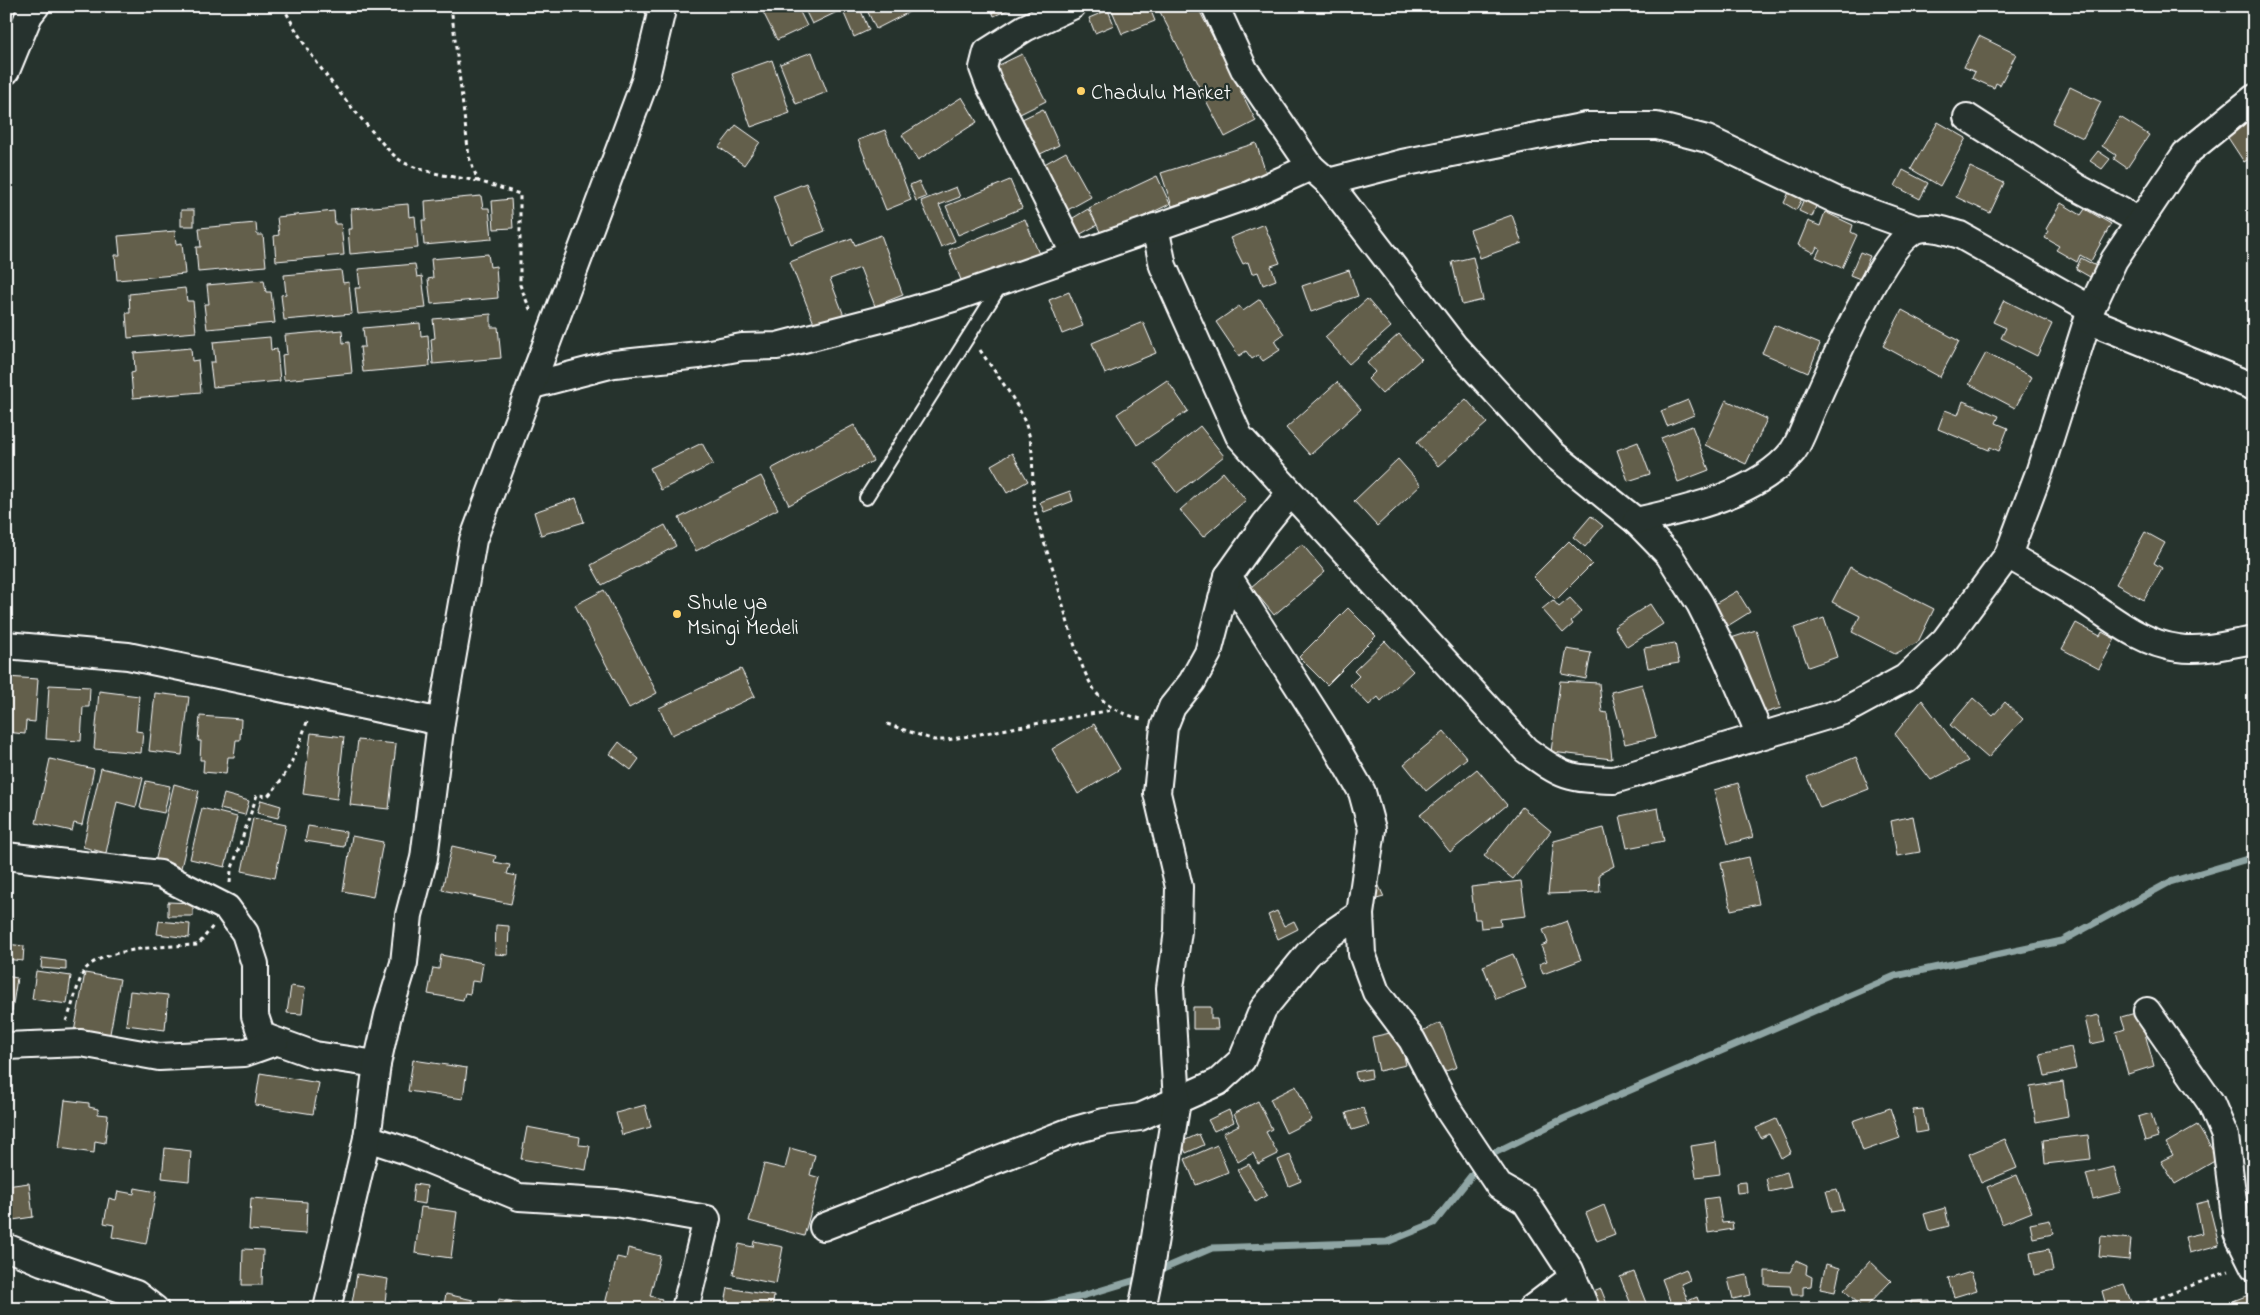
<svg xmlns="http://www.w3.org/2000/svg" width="2260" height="1315" viewBox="0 0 2260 1315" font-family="'Indie Flower',sans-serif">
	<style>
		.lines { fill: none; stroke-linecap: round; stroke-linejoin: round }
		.stream { stroke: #8fa5a4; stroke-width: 7 }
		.building { fill: #635f4c; stroke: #fff }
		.service-casing { stroke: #fff; stroke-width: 16 }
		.minor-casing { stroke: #fff; stroke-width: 30 }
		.path { stroke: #fff; stroke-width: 3; stroke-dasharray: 4 4; stroke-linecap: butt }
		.service { stroke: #26332d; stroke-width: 12 }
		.minor { stroke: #26332d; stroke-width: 26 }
		.poi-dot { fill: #ffd166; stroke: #26332d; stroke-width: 2 }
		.labels { text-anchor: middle; stroke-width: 4.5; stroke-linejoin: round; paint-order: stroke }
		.poi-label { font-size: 22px; fill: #fff; stroke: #26332d; text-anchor: start }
	</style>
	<rect width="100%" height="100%" fill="#26332d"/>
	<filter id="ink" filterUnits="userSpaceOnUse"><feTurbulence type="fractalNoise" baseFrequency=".02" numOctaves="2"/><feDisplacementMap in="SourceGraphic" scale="10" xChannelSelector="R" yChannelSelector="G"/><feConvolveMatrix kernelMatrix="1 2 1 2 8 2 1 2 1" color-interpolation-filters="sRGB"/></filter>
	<g filter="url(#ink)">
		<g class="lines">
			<g class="stream">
				<polyline points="1486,1157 1563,1119 1895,976 2062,941 2170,882 2254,857"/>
				<polyline points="1156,1272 1212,1248 1387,1242 1434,1223 1479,1166"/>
				<polyline points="1024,1309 1079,1297 1142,1278"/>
			</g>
		</g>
		<g class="building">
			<polygon points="760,6 797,6 807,26 777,40"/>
			<polygon points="803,6 837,6 839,11 812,24"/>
			<polygon points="854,6 859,6 869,30 854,37 843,11"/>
			<polygon points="865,6 921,6 876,29"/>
			<polygon points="990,6 1017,6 994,16"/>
			<polygon points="1116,6 1149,6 1155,21 1122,34 1111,8"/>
			<polygon points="1157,6 1197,6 1256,121 1225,137"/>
			<polygon points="1108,10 1114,25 1095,33 1089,18"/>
			<polygon points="1979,36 2016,54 2000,85 1996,83 1994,88 1972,78 1975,72 1964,67"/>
			<polygon points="812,52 827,92 796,104 780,64"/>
			<polygon points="1022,54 1046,101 1018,115 995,67"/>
			<polygon points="772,60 790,113 751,127 732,74"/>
			<polygon points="2070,87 2101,102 2083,138 2052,123"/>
			<polygon points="962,97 977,122 918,160 902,135"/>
			<polygon points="1043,109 1059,145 1036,156 1020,120"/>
			<polygon points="2254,114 2254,156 2244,162 2225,133"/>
			<polygon points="2120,117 2149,135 2127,168 2114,159 2116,155 2102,146"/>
			<polygon points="1938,122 1966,138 1940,186 1911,169"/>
			<polygon points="736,125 760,142 744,165 719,147"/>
			<polygon points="885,130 911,200 886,210 858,140"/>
			<polygon points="1256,143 1267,176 1172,206 1161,173"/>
			<polygon points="2098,151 2110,159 2102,169 2090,161"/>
			<polygon points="1066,152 1091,197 1064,212 1039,167"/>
			<polygon points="1970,167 2004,183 1990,213 1956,197"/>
			<polygon points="1903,170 1928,183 1920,199 1895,186"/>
			<polygon points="1157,176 1170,204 1102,236 1089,208"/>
			<polygon points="1010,180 1022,208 958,235 946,206"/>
			<polygon points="919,181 926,197 916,201 910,185"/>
			<polygon points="806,183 825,231 791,244 773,196"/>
			<polygon points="956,187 960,197 939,205 955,241 941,247 921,201"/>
			<polygon points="1790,190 1803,197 1796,210 1784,203"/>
			<polygon points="481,196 483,208 489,208 492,239 424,245 422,220 426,220 425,201"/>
			<polygon points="1805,196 1818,201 1812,217 1799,211"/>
			<polygon points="511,199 513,228 494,229 492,201"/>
			<polygon points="2061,203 2081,215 2085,209 2111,224 2091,261 2080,255 2077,262 2056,250 2059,246 2045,238 2049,231 2046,229"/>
			<polygon points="408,204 409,217 415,216 418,248 350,254 348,229 352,229 351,209"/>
			<polygon points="1088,209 1097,225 1077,236 1068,221"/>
			<rect x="181" y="210" width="13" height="16"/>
			<polygon points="334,211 335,224 341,224 344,255 276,261 274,236 279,235 277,217"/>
			<polygon points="1825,212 1853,225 1851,232 1857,235 1842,268 1816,257 1820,249 1817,247 1814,253 1798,245 1808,221 1820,226"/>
			<polygon points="1512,215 1522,243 1480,258 1470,230"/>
			<polygon points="1025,219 1039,254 963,285 949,250"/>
			<polygon points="256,223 257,235 263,235 266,266 198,272 196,247 201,247 199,228"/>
			<polygon points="1264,224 1280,263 1271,266 1276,280 1263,285 1258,272 1252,274 1248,262 1243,264 1230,238"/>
			<polygon points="175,231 176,244 182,243 185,274 117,280 115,255 120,255 118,236"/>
			<polygon points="881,235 903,295 875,306 860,268 830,279 846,321 817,331 790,262 852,238 855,245"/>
			<polygon points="1860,252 1870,256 1860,279 1850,275"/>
			<polygon points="488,254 490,267 496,266 498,298 431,304 428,279 433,278 431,259"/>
			<polygon points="1473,257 1483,300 1462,305 1452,262"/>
			<polygon points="2081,258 2096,266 2090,277 2076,269"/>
			<polygon points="415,264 417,277 422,276 426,308 358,314 355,288 360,288 358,269"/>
			<polygon points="341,270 343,283 349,282 352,314 284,320 281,295 286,294 284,275"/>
			<polygon points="1349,270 1358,296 1311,312 1302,286"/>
			<polygon points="264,280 266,292 271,292 275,323 207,329 204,304 209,304 207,285"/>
			<polygon points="185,288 187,301 193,301 196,332 128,338 126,313 130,313 129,294"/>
			<polygon points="1069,292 1083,326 1062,334 1049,300"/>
			<polygon points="1260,299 1284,334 1274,341 1280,350 1263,361 1258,355 1252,359 1246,351 1239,356 1216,322 1239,306 1243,311"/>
			<polygon points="1367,299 1391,327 1349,364 1325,337"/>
			<polygon points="2004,300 2052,324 2037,356 2001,338 2006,328 1993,322"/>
			<polygon points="1902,310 1959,341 1940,377 1883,346"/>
			<polygon points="491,314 491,327 498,327 501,358 433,364 431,339 435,338 433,319"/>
			<polygon points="1143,322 1156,353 1105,374 1092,343"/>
			<polygon points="420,323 421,336 428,335 430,366 363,372 360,347 365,347 363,328"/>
			<polygon points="1774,325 1820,344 1808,373 1762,353"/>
			<polygon points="342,330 343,343 349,342 352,373 284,380 282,355 287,354 285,335"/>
			<polygon points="1399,334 1421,359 1382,394 1368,379 1375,372 1367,363"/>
			<polygon points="270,337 271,350 277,349 280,381 213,387 210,362 215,362 213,342"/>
			<polygon points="191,348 192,361 198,360 201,392 133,398 131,373 135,372 134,353"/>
			<polygon points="1986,353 2032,377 2015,408 1969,384"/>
			<polygon points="1167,380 1188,411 1137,445 1117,414"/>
			<polygon points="1337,382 1361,409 1310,455 1286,428"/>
			<polygon points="1466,399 1487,423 1438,466 1417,442"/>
			<polygon points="1688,400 1694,415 1667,426 1661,411"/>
			<polygon points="1726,400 1767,419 1746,464 1705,445"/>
			<polygon points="1963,401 1999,416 1996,423 2008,428 1999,451 1990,447 1989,450 1938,429 1945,410 1958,415"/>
			<polygon points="854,425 873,461 789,505 771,469"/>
			<polygon points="1200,426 1224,456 1177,493 1154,464"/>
			<polygon points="1692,426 1709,470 1678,482 1661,438"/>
			<polygon points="1638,442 1650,474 1628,481 1617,450"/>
			<polygon points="702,443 713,464 661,490 650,468"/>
			<polygon points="1012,453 1028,481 1007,493 991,465"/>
			<polygon points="1398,459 1421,485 1377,526 1354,501"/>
			<polygon points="1223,472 1246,500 1203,537 1180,510"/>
			<polygon points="761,476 778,509 696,551 679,518"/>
			<polygon points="1070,491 1073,501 1044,512 1040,502"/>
			<polygon points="576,498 584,522 541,535 534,512"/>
			<polygon points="1591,516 1603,526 1585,547 1573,537"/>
			<polygon points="665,525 676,546 602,585 591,565"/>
			<polygon points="2145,532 2165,543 2154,563 2162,568 2144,600 2116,584"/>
			<polygon points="1569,541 1592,564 1556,600 1533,577"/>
			<polygon points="1302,544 1325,572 1274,615 1251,587"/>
			<polygon points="1850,567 1934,609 1918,642 1895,654 1852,632 1860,616 1832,602"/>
			<polygon points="604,590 657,693 629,708 575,605"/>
			<polygon points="1737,591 1750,612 1726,627 1713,605"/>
			<polygon points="1570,598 1582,611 1571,621 1573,624 1563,633 1542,609 1553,600 1559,607"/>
			<polygon points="1650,604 1663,624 1627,647 1614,627"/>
			<polygon points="1348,608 1376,636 1327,685 1299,657"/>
			<polygon points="1824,618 1837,657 1808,667 1794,628"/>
			<polygon points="2076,623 2100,636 2102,632 2115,639 2099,669 2062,649"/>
			<polygon points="1756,630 1781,708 1755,716 1731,638"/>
			<polygon points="1385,641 1413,671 1381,701 1378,697 1369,705 1350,685 1359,676 1354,671"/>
			<polygon points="1675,643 1679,663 1648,668 1644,648"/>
			<polygon points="1567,649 1591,653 1586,679 1562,674"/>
			<polygon points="741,669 755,696 672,735 659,708"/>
			<polygon points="6,677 38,679 35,722 26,721 25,734 6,732"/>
			<polygon points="1560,681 1599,683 1602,712 1607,713 1612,759 1551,752"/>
			<polygon points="1642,684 1656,737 1625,744 1611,692"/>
			<polygon points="49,685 90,687 89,707 83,707 81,741 46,739"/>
			<polygon points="99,691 139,696 136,731 143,732 141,753 94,749"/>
			<polygon points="155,693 189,697 182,755 149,751"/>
			<polygon points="1973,698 1993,716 2005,702 2023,719 1988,758 1950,725"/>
			<polygon points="1922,700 1968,761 1931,780 1895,734"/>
			<polygon points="200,716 241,719 240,740 236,740 234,757 228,757 226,774 203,772 204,760 200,760 201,741 198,741"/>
			<polygon points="1094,724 1120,769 1078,794 1052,749"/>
			<polygon points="1444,731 1467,758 1426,791 1404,764"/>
			<polygon points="311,733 344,737 337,799 303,794"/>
			<polygon points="358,740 396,744 389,809 350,805"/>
			<polygon points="619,742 639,759 631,770 610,754"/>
			<polygon points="1856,757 1869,789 1820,808 1807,777"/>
			<polygon points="50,759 94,769 82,825 74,823 72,831 36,823"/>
			<polygon points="101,768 143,778 136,807 117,802 106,853 83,847"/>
			<polygon points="1477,769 1507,805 1450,852 1420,815"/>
			<polygon points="146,781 170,786 164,813 140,808"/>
			<polygon points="1738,783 1753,837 1728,844 1714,790"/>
			<polygon points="174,784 199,791 181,868 155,862"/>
			<polygon points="224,794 249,801 245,815 220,809"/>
			<polygon points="261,800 281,806 278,818 257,813"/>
			<polygon points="1522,807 1551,831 1513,879 1484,856"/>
			<polygon points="202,808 237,817 225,867 190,859"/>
			<polygon points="1658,808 1664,841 1627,848 1620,816"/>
			<polygon points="1913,816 1920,852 1897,856 1891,821"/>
			<polygon points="253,818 286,825 275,878 242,871"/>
			<polygon points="308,826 346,832 344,847 305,841"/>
			<polygon points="1604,828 1614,866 1599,874 1600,892 1548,894 1554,841"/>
			<polygon points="352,836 383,842 373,897 343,891"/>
			<polygon points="452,846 496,856 494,862 510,865 507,874 517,876 511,904 442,890"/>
			<polygon points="1749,857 1759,904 1731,910 1721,863"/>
			<polygon points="1375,877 1384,897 1369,901"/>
			<polygon points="1521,881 1526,916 1500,919 1501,926 1481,928 1480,919 1475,919 1471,887"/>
			<polygon points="168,902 193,903 193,916 168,916"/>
			<polygon points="1277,911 1284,926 1294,921 1298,929 1278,939 1268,915"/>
			<polygon points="159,921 190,924 189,938 157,934"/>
			<polygon points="1567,921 1581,960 1543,974 1539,964 1547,961 1541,946 1548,943 1543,930"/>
			<polygon points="496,925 509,926 508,955 495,954"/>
			<polygon points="6,944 24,946 23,961 6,959"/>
			<polygon points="1513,954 1526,988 1496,999 1483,966"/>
			<polygon points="441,955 483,963 480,982 472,981 470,994 465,993 463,1000 428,994 433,968 439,969"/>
			<polygon points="42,958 66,961 66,970 41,968"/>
			<polygon points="36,971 71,976 67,1004 32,999"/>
			<polygon points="85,973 120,979 109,1039 74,1032"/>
			<polygon points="6,976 17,978 12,1011 6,1011"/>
			<polygon points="291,986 305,988 302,1014 287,1013"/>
			<polygon points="130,991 168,995 165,1030 126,1025"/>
			<polygon points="1193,1007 1211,1007 1211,1019 1217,1019 1218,1029 1193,1029"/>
			<polygon points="2139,1012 2154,1066 2128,1074 2116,1032 2125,1029 2121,1017"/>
			<polygon points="2099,1015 2105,1041 2091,1044 2085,1018"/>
			<polygon points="1441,1023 1457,1067 1435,1075 1419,1032"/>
			<polygon points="1399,1031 1406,1065 1379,1071 1372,1037"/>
			<polygon points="2071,1047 2076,1069 2045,1076 2040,1054"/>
			<polygon points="413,1060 467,1068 463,1099 408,1091"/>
			<polygon points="1371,1069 1372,1078 1357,1081 1355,1072"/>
			<polygon points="260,1073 319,1083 313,1114 255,1105"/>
			<polygon points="2063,1082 2068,1116 2036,1122 2030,1087"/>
			<polygon points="1296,1086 1312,1120 1286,1133 1270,1099"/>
			<polygon points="65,1100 89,1103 89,1107 98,1109 98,1114 108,1115 105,1143 95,1141 94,1153 59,1148"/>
			<polygon points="1258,1101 1272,1129 1266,1132 1278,1154 1258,1164 1253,1153 1238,1162 1223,1133 1239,1125 1234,1114"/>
			<polygon points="645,1105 651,1127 622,1135 616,1113"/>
			<polygon points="1363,1108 1369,1125 1352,1130 1346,1113"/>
			<polygon points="1890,1108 1900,1138 1863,1151 1853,1121"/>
			<polygon points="1923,1109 1927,1131 1916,1133 1913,1110"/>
			<polygon points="1229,1110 1234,1122 1214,1131 1208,1120"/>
			<polygon points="2151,1113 2158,1137 2145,1141 2138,1117"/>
			<polygon points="1776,1119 1791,1152 1781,1158 1769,1134 1761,1138 1756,1128"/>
			<polygon points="2197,1125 2218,1159 2175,1184 2161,1161 2173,1155 2166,1143"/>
			<polygon points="527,1127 580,1137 579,1145 590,1146 586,1170 521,1159"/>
			<polygon points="1199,1134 1204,1145 1186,1153 1181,1142"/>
			<polygon points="2088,1135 2091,1159 2045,1164 2043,1140"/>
			<polygon points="2005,1139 2017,1168 1981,1183 1969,1154"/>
			<polygon points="1716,1142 1720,1174 1696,1177 1691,1146"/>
			<polygon points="1217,1145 1228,1172 1196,1185 1185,1159"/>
			<polygon points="165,1148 191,1151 189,1181 162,1178"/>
			<polygon points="790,1148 815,1155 810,1175 820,1178 804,1236 749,1221 764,1164 785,1169"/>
			<polygon points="1290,1155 1301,1181 1289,1186 1278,1160"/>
			<polygon points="1249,1164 1267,1195 1256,1202 1237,1170"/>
			<polygon points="2114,1167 2121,1192 2093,1199 2086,1174"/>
			<polygon points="1787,1172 1791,1187 1769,1192 1766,1178"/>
			<polygon points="2017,1175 2032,1212 2002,1224 1987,1187"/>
			<polygon points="1746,1182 1747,1192 1737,1193 1736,1183"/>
			<polygon points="29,1183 33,1217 6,1221 6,1186"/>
			<polygon points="414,1184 427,1186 425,1204 412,1202"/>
			<polygon points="135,1188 156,1192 146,1244 112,1237 114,1225 104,1223 109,1198 116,1200 118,1191 134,1194"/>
			<polygon points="1837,1189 1843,1210 1832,1212 1826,1191"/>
			<polygon points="1718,1197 1722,1223 1732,1222 1733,1229 1708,1233 1704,1199"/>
			<polygon points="251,1198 307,1202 306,1234 249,1230"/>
			<polygon points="2208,1201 2219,1245 2189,1253 2185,1237 2202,1233 2196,1204"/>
			<polygon points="1604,1205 1615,1234 1597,1241 1586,1213"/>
			<polygon points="421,1207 457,1212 451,1258 415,1253"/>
			<polygon points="1945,1208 1949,1226 1929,1231 1924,1214"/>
			<polygon points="2254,1214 2254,1231 2246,1234 2240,1220"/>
			<polygon points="2050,1220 2053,1234 2033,1238 2030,1224"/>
			<polygon points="2101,1236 2131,1239 2129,1260 2099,1257"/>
			<polygon points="754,1241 783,1247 776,1284 733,1275 739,1244 753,1247"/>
			<polygon points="628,1248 660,1256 650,1296 662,1299 659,1309 623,1309 605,1304 617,1257 626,1259"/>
			<polygon points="243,1249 263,1250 262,1285 242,1285"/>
			<polygon points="2049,1249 2053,1271 2034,1275 2030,1253"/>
			<polygon points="1796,1260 1807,1265 1806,1274 1812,1277 1811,1286 1803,1287 1803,1295 1792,1295 1790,1286 1765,1285 1765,1271 1790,1272"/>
			<polygon points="1870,1261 1891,1281 1864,1309 1844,1290"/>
			<polygon points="1826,1264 1840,1268 1835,1292 1820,1289"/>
			<polygon points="1686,1269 1690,1280 1681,1284 1688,1301 1697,1297 1701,1308 1673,1309 1662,1279"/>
			<polygon points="1634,1272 1648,1308 1648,1309 1633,1309 1620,1277"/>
			<polygon points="1971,1272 1977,1290 1954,1297 1948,1279"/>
			<polygon points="357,1274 388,1279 384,1309 351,1309"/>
			<polygon points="1747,1275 1751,1295 1733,1299 1728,1279"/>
			<polygon points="2124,1284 2131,1302 2107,1309 2102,1291"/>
			<polygon points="728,1288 774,1296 772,1309 724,1309"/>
			<polygon points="1601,1289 1609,1309 1593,1309 1588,1294"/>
			<polygon points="2254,1293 2254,1309 2236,1309 2233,1301"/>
			<polygon points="446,1294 473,1300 472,1305 484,1309 443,1309"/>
			<polygon points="499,1299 530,1305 529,1309 497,1309"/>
			<polygon points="1930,1300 1930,1309 1911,1309 1911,1301"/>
			<polygon points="241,1301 264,1304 263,1309 241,1309"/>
			<polygon points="399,1302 437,1308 437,1309 398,1309"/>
			<polygon points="1620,1305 1621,1309 1609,1309"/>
		</g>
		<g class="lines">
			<g class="service-casing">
				<polyline id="service" points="866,498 1001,285"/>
			</g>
			<g class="minor-casing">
				<g id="minor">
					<polyline points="1072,6 1025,28 987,52 983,68 989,84 1075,255"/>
					<polyline points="1215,6 1244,69 1311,167 1328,182 1454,346 1553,454 1636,521 1669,555 1700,604 1726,656 1760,735"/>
					<polyline points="6,71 29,15 36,6"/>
					<polyline points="1967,117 2078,188 2140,221"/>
					<polyline points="1328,182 1402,163 1586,126 1657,126 1707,139 1836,200 1917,229"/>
					<path d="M1155,227L1163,266L1239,436L1526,750C1563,777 1568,779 1614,780L1844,711L1905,678L1945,640L2008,555L2040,470L2091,309L2114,260L2185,154L2254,98"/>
					<polyline points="2088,320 2254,387"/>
					<polyline points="533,385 614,364 699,355 742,347 777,346 889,317 953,298 1249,195 1311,167"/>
					<path d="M1636,521C1686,510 1759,494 1793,451C1801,440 1806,423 1812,410C1827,377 1886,237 1919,229C1933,226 1946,231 1960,235L2091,309"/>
					<path d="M2008,555C2033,570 2059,584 2084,600C2114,620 2141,643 2178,648C2202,652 2230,644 2254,640"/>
					<polyline points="1228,576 1326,730 1362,792 1372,829 1360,914 1362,954 1376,992 1412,1040 1449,1111 1499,1186 1525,1201 1570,1270 1586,1309"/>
					<polyline points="6,645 128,656 441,722"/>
					<polyline points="6,856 160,874 227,908 245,933 255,964 255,1016 260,1031 265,1037 315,1055 377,1064"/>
					<polyline points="2147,1011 2211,1103 2225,1136 2237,1233 2254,1267"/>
					<polyline points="6,1046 81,1043 159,1057 244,1053 275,1042"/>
					<polyline points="367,1138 410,1152 519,1197 616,1203 707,1219 685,1309"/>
					<polyline points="823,1227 1068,1132 1104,1122 1140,1117 1218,1082 1242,1060 1263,1009 1308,954 1329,935 1360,914"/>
					<polyline points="6,1247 42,1262 136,1294 155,1309"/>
					<polyline points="327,1309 367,1138 377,1064 388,1015 404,963 409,915 424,858 441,722 473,540 645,81 661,14 658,6"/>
					<polyline points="1142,1309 1149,1275 1177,1101 1170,988 1178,931 1179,887 1157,793 1164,727 1172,707 1192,682 1208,653 1228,576 1265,524 1290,493"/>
					<polyline points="1531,1309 1573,1277"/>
				</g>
			</g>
			<g class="path">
				<path d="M283,6C308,56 335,88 371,130C381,141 394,159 407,164C430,174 454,177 478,181"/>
				<polyline points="451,6 469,157 478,181 520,194 520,285 532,314"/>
				<path d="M980,350C997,376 1018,400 1028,431C1036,457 1030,484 1035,510C1040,532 1048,554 1055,575C1064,607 1078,672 1099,696C1111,710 1124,714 1141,719"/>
				<polyline points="887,724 934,740 947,740 1112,710"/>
				<path d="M230,883L231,871L257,795L268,796C290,773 298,748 308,719"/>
				<path d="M66,1021C73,1006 76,988 83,973C96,947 172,946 198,945L213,926"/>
				<polyline points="2131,1309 2229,1271"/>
			</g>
			<use href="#service" class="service"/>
			<use href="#minor" class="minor"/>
		</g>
	</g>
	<g class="poi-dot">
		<circle cx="1081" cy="91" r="5"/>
		<circle cx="677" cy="614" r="5"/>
	</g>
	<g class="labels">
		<g class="poi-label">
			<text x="1091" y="99">Chadulu Market</text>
			<text x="687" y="609">Shule ya<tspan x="687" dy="25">Msingi Medeli</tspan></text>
		</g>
	</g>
	<rect width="2260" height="1315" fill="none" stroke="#26332d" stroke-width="25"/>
	<rect x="12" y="12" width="2235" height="1290" fill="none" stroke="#fff" stroke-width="2" filter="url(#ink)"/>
</svg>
